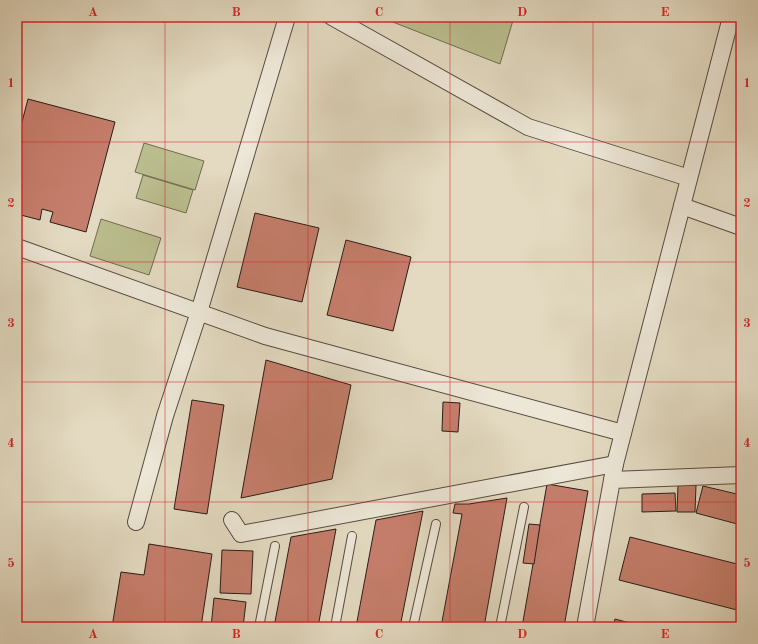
<svg xmlns="http://www.w3.org/2000/svg" width="758" height="644" viewBox="0 0 758 644" font-family="'Old Standard TT',serif">
	<style>
		.green { fill: #babd8e; stroke: #716c52 }
		.building { fill: #c67e6c; stroke: #281c17 }
		.lines { fill: none; stroke-linecap: round; stroke-linejoin: round }
		.lane-casing { stroke: #574c42; stroke-width: 10 }
		.street-casing { stroke: #574c42; stroke-width: 18 }
		.lane { stroke: #ede7d7; stroke-width: 8 }
		.street { stroke: #ede7d7; stroke-width: 16 }
		.grid { fill: none; stroke: #d62828; stroke-width: 1; stroke-opacity: 0.55 }
		.neatline { fill: none; stroke: #d62828; stroke-width: 1.5 }
		.grid-label { font-size: 13px; text-anchor: middle; font-weight: bold; fill: #d62828 }
	</style>
	<rect width="100%" height="100%" fill="#e3dac1"/>
	<filter id="stains"><feTurbulence type="fractalNoise" baseFrequency=".005" numOctaves="4"/><feColorMatrix values="0 0 0 0 .2 0 0 0 0 .09 0 0 0 0 .02 0 0 0 .5 -.17"/></filter>
	<radialGradient id="worn" r=".72"><stop offset=".6" stop-color="#630" stop-opacity="0"/><stop offset="1" stop-color="#630" stop-opacity=".3"/></radialGradient>
	<g class="green">
		<polygon points="380,17 514,17 500,64"/>
		<polygon points="144,143 204,161 195,190 135,172"/>
		<polygon points="143,175 193,190 186,213 136,198"/>
		<polygon points="101,219 161,238 149,275 90,256"/>
	</g>
	<g class="building">
		<polygon points="28,99 115,122 86,232 50,222 53,212 42,209 40,220 17,214 17,141"/>
		<polygon points="255,213 319,228 302,302 237,287"/>
		<polygon points="346,240 411,257 393,331 327,315"/>
		<polygon points="266,360 351,385 332,479 241,498"/>
		<polygon points="192,400 224,405 207,514 174,509"/>
		<polygon points="443,402 460,403 458,432 442,431"/>
		<polygon points="547,484 588,491 564,627 522,627"/>
		<polygon points="678,485 696,485 695,512 677,512"/>
		<polygon points="703,486 741,495 741,525 696,513"/>
		<polygon points="675,493 676,511 642,512 642,494"/>
		<polygon points="507,498 484,627 441,627 462,514 453,513 455,504 469,504"/>
		<polygon points="423,511 400,627 356,627 376,520"/>
		<polygon points="529,524 540,525 534,564 523,563"/>
		<polygon points="336,529 318,627 274,627 291,537"/>
		<polygon points="630,537 741,565 741,611 619,580"/>
		<polygon points="149,544 212,554 201,627 112,627 121,572 144,575"/>
		<polygon points="222,550 253,551 251,594 220,593"/>
		<polygon points="214,598 246,602 243,627 211,627"/>
		<polygon points="615,619 645,627 613,627"/>
	</g>
	<g class="lines">
		<g class="lane-casing">
			<g id="lane">
				<polyline points="259,627 275,546"/>
				<polyline points="335,627 352,536"/>
				<polyline points="413,627 436,524"/>
				<polyline points="500,627 524,507"/>
			</g>
		</g>
		<g class="street-casing">
			<g id="street">
				<polyline points="332,17 528,127 689,178"/>
				<polyline points="682,206 741,227"/>
				<polyline points="17,247 265,336 623,433"/>
				<polyline points="612,480 741,475"/>
				<polyline points="232,520 241,534 615,464"/>
				<polyline points="136,522 165,416 199,312 287,17"/>
				<polyline points="585,627 615,464 731,17"/>
			</g>
		</g>
		<use href="#lane" class="lane"/>
		<use href="#street" class="street"/>
	</g>
	<path class="grid" d="M165,17V627M308,17V627M450,17V627M593,17V627M17,142H741M17,262H741M17,382H741M17,502H741"/>
	<rect width="758" height="644" fill="none" stroke="#e3dac1" stroke-width="44"/>
	<rect x="22" y="22" width="714" height="600" class="neatline"/>
	<g class="grid-label">
		<text x="93" y="16">A</text>
		<text x="236" y="16">B</text>
		<text x="379" y="16">C</text>
		<text x="522" y="16">D</text>
		<text x="665" y="16">E</text>
		<text x="11" y="87">1</text>
		<text x="747" y="87">1</text>
		<text x="11" y="207">2</text>
		<text x="747" y="207">2</text>
		<text x="11" y="327">3</text>
		<text x="747" y="327">3</text>
		<text x="11" y="447">4</text>
		<text x="747" y="447">4</text>
		<text x="11" y="567">5</text>
		<text x="747" y="567">5</text>
		<text x="93" y="638">A</text>
		<text x="236" y="638">B</text>
		<text x="379" y="638">C</text>
		<text x="522" y="638">D</text>
		<text x="665" y="638">E</text>
	</g>
	<rect width="100%" height="100%" filter="url(#stains)"/>
	<rect width="100%" height="100%" fill="url(#worn)"/>
</svg>
